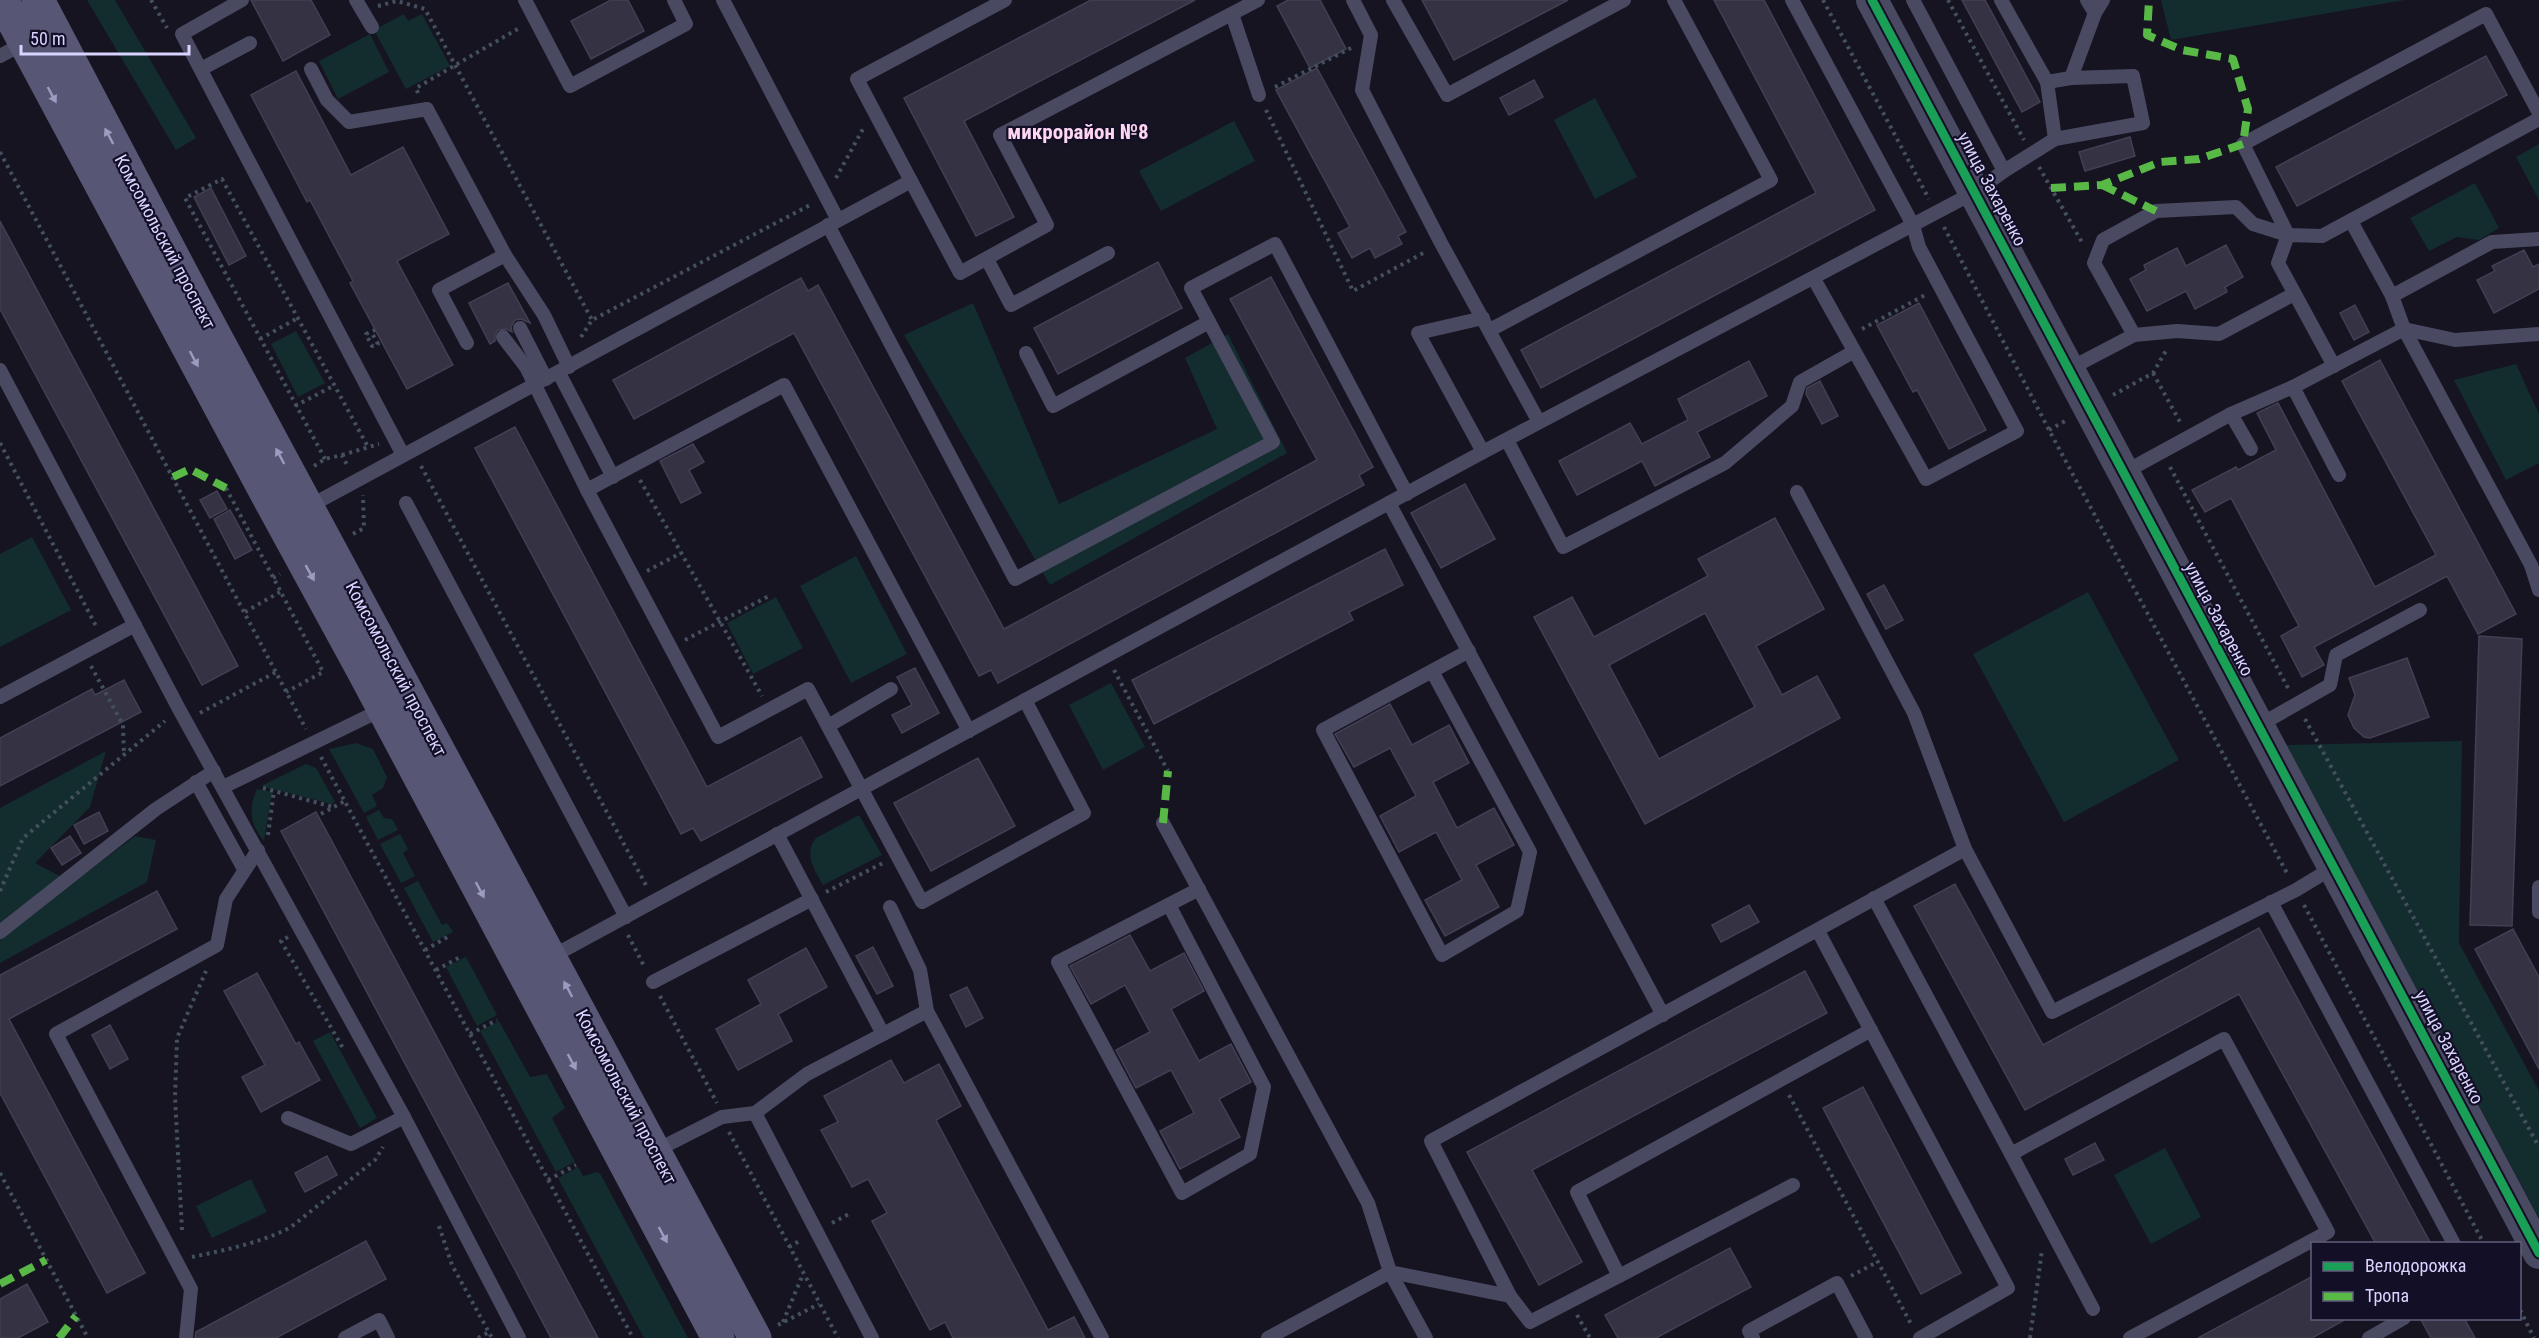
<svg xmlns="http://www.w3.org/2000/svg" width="2539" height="1338" viewBox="0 0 2539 1338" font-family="'Roboto Condensed',sans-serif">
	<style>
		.green { fill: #132c2d }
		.building { fill: #343243; stroke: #433f54; stroke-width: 1.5; fill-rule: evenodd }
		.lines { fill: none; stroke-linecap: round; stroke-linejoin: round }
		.path { stroke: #44505f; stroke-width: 4; stroke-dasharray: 3 4.5; stroke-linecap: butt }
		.service { stroke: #4a4962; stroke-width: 14 }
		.tertiary { stroke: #4a4962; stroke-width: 32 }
		.secondary { stroke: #575674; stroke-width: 33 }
		.quiet { stroke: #58b947; stroke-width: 8; stroke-dasharray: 15 8; stroke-linecap: butt }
		.cycleway-casing { stroke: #130f26; stroke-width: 13 }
		.cycleway { stroke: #1a9f57; stroke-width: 9 }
		.oneway { fill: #9e9bc0 }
		.labels { text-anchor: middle; stroke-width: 4.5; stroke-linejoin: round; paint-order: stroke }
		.street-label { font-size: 18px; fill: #d9d4ff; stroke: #130f26 }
		.quarter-label { font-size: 21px; font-weight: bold; fill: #ffd6f0; stroke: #130f26 }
	</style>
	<rect width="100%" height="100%" fill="#161421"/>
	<g class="green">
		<polygon points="87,0 115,0 196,138 176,150"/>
		<polygon points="2161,0 2405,0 2171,40"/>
		<polygon points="404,14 408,21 422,14 450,66 406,89 374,30"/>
		<polygon points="370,34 389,72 338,99 319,61"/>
		<polygon points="1595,98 1637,177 1595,199 1554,120"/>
		<polygon points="1234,121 1255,161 1161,211 1139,171"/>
		<polygon points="2539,144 2539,200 2516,157"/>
		<polygon points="2475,183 2499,228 2479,240 2457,237 2429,251 2410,218"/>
		<polygon points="973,303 1059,504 1217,429 1185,358 1228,334 1287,453 1050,585 904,335"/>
		<polygon points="296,331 325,383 298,397 271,344"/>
		<polygon points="2516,364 2539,414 2539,463 2506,480 2454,380"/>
		<polygon points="32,537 71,610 0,647 0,554"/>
		<polygon points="856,556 907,654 851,683 800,586"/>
		<polygon points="2088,592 2179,760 2064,822 1973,654"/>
		<polygon points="776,597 803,648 753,674 727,623"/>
		<polygon points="1111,683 1145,747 1103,770 1069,705"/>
		<polygon points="2462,741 2459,943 2539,1091 2539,1218 2286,745"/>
		<polygon points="356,743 373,749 387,777 383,788 372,795 377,806 364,813 329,749"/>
		<polygon points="106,751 90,807 35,863 73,883 135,836 156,840 147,882 0,963 0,808"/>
		<polygon points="306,764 316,768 335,802 331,804 261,786"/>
		<path d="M257,789L272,792L264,841C250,825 248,809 257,789Z"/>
		<polygon points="379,810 384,818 392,819 398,830 378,840 366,817"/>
		<path d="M859,815L882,855L823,885C815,870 803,854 816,838Z"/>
		<polygon points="400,834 408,849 403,853 415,876 401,883 380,844"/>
		<polygon points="418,881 442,925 447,923 453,932 433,942 404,888"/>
		<polygon points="466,957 497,1015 477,1026 446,967"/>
		<polygon points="499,1021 530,1077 547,1074 565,1108 552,1118 575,1162 556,1172 480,1031"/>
		<polygon points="330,1032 377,1118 360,1128 313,1041"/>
		<polygon points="2165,1148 2201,1217 2151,1244 2114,1175"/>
		<polygon points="578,1167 583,1176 598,1172 601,1175 688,1338 644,1338 558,1178"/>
		<polygon points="251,1179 267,1212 212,1238 196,1206"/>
	</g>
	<g class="building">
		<polygon points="251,0 311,0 330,35 283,61"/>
		<polygon points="611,0 628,0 644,31 591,59 571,21"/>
		<polygon points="1091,0 1195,0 964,121 1014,217 976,236 904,98"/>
		<polygon points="1288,0 1320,0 1346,49 1310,68 1277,6"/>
		<polygon points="1422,0 1568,0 1454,60"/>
		<polygon points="1714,0 1764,0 1875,210 1541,388 1521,350 1816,193"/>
		<polygon points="1962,0 1985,0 2040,102 2022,112"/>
		<polygon points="2486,56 2507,95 2297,206 2276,167"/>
		<polygon points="1317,68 1406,232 1398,236 1402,244 1375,258 1370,248 1352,258 1338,233 1350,227 1276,90"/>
		<polygon points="296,71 351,175 403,147 449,234 397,261 453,365 407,389 350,283 353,281 310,200 307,202 251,95"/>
		<polygon points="1534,80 1543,97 1509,115 1500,98"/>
		<polygon points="2130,137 2135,156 2085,171 2079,152"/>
		<polygon points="211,188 246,256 229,265 194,197"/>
		<polygon points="0,221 238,666 202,685 0,309"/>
		<polygon points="2226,245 2243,277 2225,287 2227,292 2195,309 2186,291 2147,311 2130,279 2146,270 2144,265 2177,248 2186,266"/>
		<polygon points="2524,250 2533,267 2539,264 2539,289 2494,313 2477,280 2495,271 2492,266"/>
		<polygon points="1158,262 1182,308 1058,374 1034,328"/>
		<polygon points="1271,277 1373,467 1359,475 1364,485 998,683 991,670 979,676 794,333 634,419 613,380 801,278 808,291 818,285 1004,629 1317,460 1230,299"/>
		<polygon points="508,283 530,323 521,319 515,320 511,327 512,332 506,329 498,330 495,334 495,341 490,344 469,303"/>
		<polygon points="1919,303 1986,430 1949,449 1917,390 1913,392 1877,325"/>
		<polygon points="2355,305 2369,332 2354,340 2340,313"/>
		<polygon points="2380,360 2516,614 2478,634 2447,576 2314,647 2324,665 2302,677 2281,636 2299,626 2231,498 2205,512 2192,490 2236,467 2238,470 2276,450 2257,413 2278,403 2375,587 2436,555 2342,381"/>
		<polygon points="1749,361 1767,396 1697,432 1710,457 1655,486 1642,461 1577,495 1559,461 1630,423 1642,444 1688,420 1678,399"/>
		<polygon points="1820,381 1838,416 1822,424 1806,394 1807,388"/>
		<polygon points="515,427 707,787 801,737 822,777 701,841 693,828 681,834 475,448"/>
		<polygon points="693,444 704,462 689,470 701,493 681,503 660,461"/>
		<polygon points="1465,484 1495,539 1441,568 1411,513"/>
		<polygon points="217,491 227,509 210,518 200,500"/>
		<polygon points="230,510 252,550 235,559 214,519"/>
		<path d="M1775,518L1824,609L1756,646L1782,695L1817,676L1840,718L1645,824L1534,617L1572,597L1594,637L1708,576L1698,559ZM1705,613L1755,707L1659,759L1609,665Z"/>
		<polygon points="1385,549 1403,585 1349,612 1353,620 1154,724 1132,680"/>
		<polygon points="1884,585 1903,620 1886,629 1867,594"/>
		<polygon points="2479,636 2522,639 2512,926 2470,925"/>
		<polygon points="2407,658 2429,717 2370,738 2364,737 2354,728 2348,715 2355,695 2349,678"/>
		<polygon points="915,668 939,713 902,733 892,715 912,705 897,677"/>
		<polygon points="124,680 141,712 0,786 0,738 92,689 95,695"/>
		<polygon points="1390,704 1412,745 1449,725 1469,763 1433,782 1457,828 1494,808 1514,845 1476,865 1499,907 1445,936 1425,900 1462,880 1436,832 1399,852 1380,816 1416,796 1390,748 1354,767 1335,734"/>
		<polygon points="978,758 1015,826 931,871 894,803"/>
		<polygon points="99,812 108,831 84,844 74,825"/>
		<polygon points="316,812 328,834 598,1338 551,1338 514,1268 281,831"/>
		<polygon points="70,836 81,853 62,865 51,848"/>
		<polygon points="1955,884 2043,1045 2259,928 2431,1244 2376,1244 2239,994 2025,1110 1914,906"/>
		<polygon points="157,891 177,929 9,1019 145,1273 107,1293 0,1093 0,975"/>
		<polygon points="1749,905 1759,922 1721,942 1712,925"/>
		<polygon points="2513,929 2539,977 2539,1069 2475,949"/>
		<polygon points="1130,935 1150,971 1184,953 1204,991 1171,1009 1199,1061 1231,1044 1251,1082 1219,1099 1240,1137 1180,1169 1160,1131 1194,1113 1171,1070 1136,1088 1116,1050 1150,1032 1125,985 1091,1004 1070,966"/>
		<polygon points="873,947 893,986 877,994 856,956"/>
		<polygon points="806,948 827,987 778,1014 792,1041 738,1070 716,1029 761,1004 748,980"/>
		<polygon points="1805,971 1827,1013 1532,1170 1582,1262 1539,1285 1467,1152"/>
		<polygon points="257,973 296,1044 299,1042 320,1080 261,1112 242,1077 265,1065 224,991"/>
		<polygon points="967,987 983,1018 966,1027 950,995"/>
		<polygon points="110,1025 128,1059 110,1069 92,1035"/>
		<polygon points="891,1060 904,1083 939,1064 961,1106 936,1120 973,1190 1048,1330 1074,1317 1085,1338 953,1338 945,1322 930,1330 872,1221 887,1213 868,1179 852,1187 821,1130 838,1122 824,1096"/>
		<polygon points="1863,1087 1961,1273 1921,1294 1823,1108"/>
		<polygon points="2095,1143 2104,1160 2073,1175 2065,1159"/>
		<polygon points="327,1156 337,1175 305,1192 295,1173"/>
		<polygon points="366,1241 386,1279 276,1338 195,1338 196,1332"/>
		<polygon points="1730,1248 1751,1287 1656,1338 1618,1338 1605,1315"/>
		<polygon points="2313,1276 2313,1318 2348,1318 2312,1338 2198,1338"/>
		<polygon points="27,1284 48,1322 18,1338 0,1338 0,1299"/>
		<polygon points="2420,1318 2464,1318 2475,1338 2431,1338"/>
	</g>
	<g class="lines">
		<g class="path">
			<polyline points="151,0 167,28"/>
			<polyline points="1823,0 1929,199"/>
			<polyline points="1948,0 2024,140"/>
			<polyline points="378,6 397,1 425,9 592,320"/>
			<polyline points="1275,87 1351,48"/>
			<polyline points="418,93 416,88 521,27"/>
			<polyline points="1266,110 1353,291 1427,251"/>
			<polyline points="0,152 306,729"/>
			<polyline points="2039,167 2083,244"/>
			<polyline points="836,178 864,127"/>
			<polyline points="1944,227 2049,430 2288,875"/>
			<polyline points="1862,329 1927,294"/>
			<polyline points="373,335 378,344 372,346 366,334 375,330"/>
			<polyline points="581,337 592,320 812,204"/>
			<polyline points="260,339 298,318"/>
			<polyline points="2153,373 2180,422"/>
			<polyline points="2113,395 2153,373 2167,349"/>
			<polyline points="295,406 335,385"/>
			<polyline points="2049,430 2067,420"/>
			<polyline points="0,443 96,626"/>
			<polyline points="342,455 379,444"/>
			<polyline points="325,459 185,198 222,179 368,447"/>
			<polyline points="314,466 325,459 342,455 348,467"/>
			<polyline points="421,466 647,887"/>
			<polyline points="2170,467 2288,688"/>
			<polyline points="640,480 762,696"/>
			<polyline points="226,488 323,672 286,692"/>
			<polyline points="353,534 364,528 363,495"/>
			<polyline points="647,571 681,553"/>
			<polyline points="273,578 280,574"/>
			<polyline points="245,612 280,592"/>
			<polyline points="685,640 769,596"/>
			<polyline points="91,666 123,725 124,755"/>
			<polyline points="1114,670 1168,771"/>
			<polyline points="200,713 276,672"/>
			<polyline points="2305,719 2539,1147"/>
			<polyline points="321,757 633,1338"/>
			<polyline points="263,788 333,807"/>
			<polyline points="321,814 345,801"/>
			<polyline points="268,835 274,791"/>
			<polyline points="0,891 23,838 165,721"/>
			<polyline points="826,892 883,863"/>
			<polyline points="2304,905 2484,1244"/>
			<polyline points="628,935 645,968"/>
			<polyline points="288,937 281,941 344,1050"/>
			<polyline points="425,950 451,935"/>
			<polyline points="436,970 462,956"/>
			<polyline points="660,996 717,1103"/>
			<polyline points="470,1034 497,1020"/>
			<polyline points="1789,1095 1911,1324"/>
			<polyline points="729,1132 838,1338"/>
			<polyline points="0,1173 88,1338"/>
			<polyline points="548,1180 576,1165"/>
			<polyline points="832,1223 849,1214"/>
			<polyline points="439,1226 452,1265 492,1338"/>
			<polyline points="182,1230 175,1097 177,1038 206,971"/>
			<polyline points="789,1247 801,1240"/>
			<path d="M192,1257C225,1250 261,1243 291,1227L375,1160L383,1147"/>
			<polyline points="1851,1276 1877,1262"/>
			<polyline points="2520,1310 2534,1338"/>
			<polyline points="1577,1315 1590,1338"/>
			<polyline points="783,1322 803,1274"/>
			<polyline points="778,1325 819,1304"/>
			<polyline points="478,1338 489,1332"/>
			<polyline points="2030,1338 2042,1250"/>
		</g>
		<g class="service">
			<polyline points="242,0 182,34 403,455"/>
			<polyline points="356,0 372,27"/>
			<polyline points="525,0 570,86 686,24 674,0"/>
			<polyline points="723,0 838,220"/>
			<polyline points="1353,0 1371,35 1362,90 1441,243 1539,422"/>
			<polyline points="1393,0 1447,95 1624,0"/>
			<polyline points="1792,0 1913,225 1919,247 2017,431 1926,479 1814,279"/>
			<polyline points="1913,0 2004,171"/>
			<polyline points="2087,0 2095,13"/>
			<polyline points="1232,14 1259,95"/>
			<polyline points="0,56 24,43"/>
			<polyline points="201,69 250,43"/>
			<polyline points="311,69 327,100 349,122 427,109 505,255 544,315 569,367"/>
			<polyline points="2071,78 2095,13 2103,0"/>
			<polyline points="2047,82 2055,139"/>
			<polyline points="911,181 960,273 1047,225 1000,135 1258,0"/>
			<polyline points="2351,221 2392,296 2404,329 2531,565 2539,590"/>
			<polyline points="828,225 1015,579 1273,442 1191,288 1275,244 1407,494"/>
			<polyline points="987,259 1011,305 1108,253"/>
			<polyline points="2392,296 2492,242 2539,239"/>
			<polyline points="520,328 546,379"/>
			<polyline points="1490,330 1771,180 1674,0"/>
			<polyline points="2134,335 2094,263 2103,240 2156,211 2236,207 2253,224 2288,235 2243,144 2486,14 2539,113"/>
			<polyline points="503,337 526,367 587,490 718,737 808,689 922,902 1084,813 1025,700"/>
			<polyline points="467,343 439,290 505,255"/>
			<polyline points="1026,353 1053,406 1209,322"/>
			<polyline points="2334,366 2278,263 2288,235 2322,236 2539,119"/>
			<polyline points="2069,369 2134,335 2177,331 2219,334 2294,294"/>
			<polyline points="0,370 179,709 404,1117 519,1338"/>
			<polyline points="559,373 613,477"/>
			<polyline points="2293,387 2339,475"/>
			<polyline points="2231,414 2251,449"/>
			<polyline points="1507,440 1563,547 1725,463 1792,406 1800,382 1853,352"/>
			<polyline points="1483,452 1418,333 1483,318"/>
			<polyline points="2123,473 2231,414 2293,387 2404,329 2455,340 2539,334"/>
			<polyline points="587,490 784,385 969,731"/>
			<polyline points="1797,492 1914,713 1965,849"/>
			<polyline points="406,503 626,917"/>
			<polyline points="1389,503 1663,1015"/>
			<polyline points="308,507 911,181 857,79 1005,0"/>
			<polyline points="1432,671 1530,852 1517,911 1442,955 1323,730 1469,651"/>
			<polyline points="0,697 135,625"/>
			<polyline points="828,726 891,689"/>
			<polyline points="2258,726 2330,685 2336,655 2420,610"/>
			<polyline points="196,782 244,869"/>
			<polyline points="223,787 383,709"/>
			<polyline points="1163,823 1368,1203 1390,1272 1510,1296 1431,1141 1965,849 2052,1012 2296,890 2334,867"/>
			<polyline points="777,834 883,1034"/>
			<polyline points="2539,887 2539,912"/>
			<polyline points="1874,898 2011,1154 2224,1039 2328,1232 2130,1338"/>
			<polyline points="2271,902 2454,1244"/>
			<polyline points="1169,905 1264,1087 1250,1154 1182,1193 1058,962 1199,889"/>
			<polyline points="890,907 920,970 927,1011"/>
			<polyline points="1818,931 2008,1288 1920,1338"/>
			<polyline points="0,932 156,809 214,771"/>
			<polyline points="551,957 1483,452 1975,192 2004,171 2055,139 2143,123 2133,76 2071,78 2047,82 2001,0"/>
			<polyline points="653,982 812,899"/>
			<polyline points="755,1113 807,1074 927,1011 1102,1338"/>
			<polyline points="288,1118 351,1144 404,1117"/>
			<polyline points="655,1151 722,1117 755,1113 872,1338"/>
			<polyline points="2011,1154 2093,1309"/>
			<polyline points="1619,1276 1793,1185"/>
			<polyline points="1510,1296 1530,1322 1619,1276 1577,1192 1871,1030"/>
			<polyline points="186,1338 191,1289 56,1034 217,945 226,899 258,850"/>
			<polyline points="345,1338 379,1320 388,1338"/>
			<polyline points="1268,1338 1390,1272 1426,1338"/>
			<polyline points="1753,1338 1749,1331 1837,1283 1866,1338"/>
			<polyline points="2369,1338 2404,1318"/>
		</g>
		<polyline class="tertiary" points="1872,0 2539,1253"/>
		<g class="secondary">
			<polyline points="2,0 266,493 361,667 718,1338"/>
			<polyline points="38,0 197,302 755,1338"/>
		</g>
		<g class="quiet">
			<polyline points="2102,185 2156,211"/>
			<polyline points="2051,188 2102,185 2160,162 2199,159 2243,144 2248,109 2233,59 2182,50 2147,35 2149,0"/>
			<polyline points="173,477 190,469 226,488"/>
			<polyline points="1163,823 1168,771"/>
			<polyline points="0,1284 46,1260"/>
			<polyline points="59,1338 76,1316"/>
		</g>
		<g class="cycleway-casing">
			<polyline id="cycleway" points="1872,0 2539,1253"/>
		</g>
		<use href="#cycleway" class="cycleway"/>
	</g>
	<defs><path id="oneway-solid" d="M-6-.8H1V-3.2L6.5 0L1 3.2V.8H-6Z" transform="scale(1.5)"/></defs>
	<g class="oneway">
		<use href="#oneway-solid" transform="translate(52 95) rotate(62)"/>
		<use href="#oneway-solid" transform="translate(109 136) rotate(-118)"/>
		<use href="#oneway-solid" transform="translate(194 359) rotate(62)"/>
		<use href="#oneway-solid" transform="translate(280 456) rotate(-118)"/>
		<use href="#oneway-solid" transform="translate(310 573) rotate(61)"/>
		<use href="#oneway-solid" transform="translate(480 890) rotate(62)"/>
		<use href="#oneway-solid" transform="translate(568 989) rotate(-118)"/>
		<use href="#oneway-solid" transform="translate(572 1062) rotate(62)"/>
		<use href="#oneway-solid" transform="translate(663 1235) rotate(62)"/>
	</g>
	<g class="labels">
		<g class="street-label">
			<text transform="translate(1992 189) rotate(62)" y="6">улица Захаренко</text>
			<text transform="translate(165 242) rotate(62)" y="6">Комсомольский проспект</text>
			<text transform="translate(2219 619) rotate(62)" y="6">улица Захаренко</text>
			<text transform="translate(396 669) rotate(62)" y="6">Комсомольский проспект</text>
			<text transform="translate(2449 1047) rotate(62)" y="6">улица Захаренко</text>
			<text transform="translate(626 1097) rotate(62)" y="6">Комсомольский проспект</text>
		</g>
		<g class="quarter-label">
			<text x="1078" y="139">микрорайон №8</text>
		</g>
	</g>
	<rect x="2311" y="1242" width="210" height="78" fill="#130f26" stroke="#625e7d" stroke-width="1.5"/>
	<rect x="2323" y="1262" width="30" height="9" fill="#1a9f57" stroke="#625e7d" stroke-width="1.5"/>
	<text x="2365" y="1272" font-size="18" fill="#d9d4ff">Велодорожка</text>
	<rect x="2323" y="1292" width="30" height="9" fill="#58b947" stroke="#625e7d" stroke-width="1.5"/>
	<text x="2365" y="1302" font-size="18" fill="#d9d4ff">Тропа</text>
	<path d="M21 45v9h168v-9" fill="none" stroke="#d9d4ff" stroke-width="3"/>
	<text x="30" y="45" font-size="18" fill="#d9d4ff" stroke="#130f26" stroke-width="4.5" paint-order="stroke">50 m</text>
</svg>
